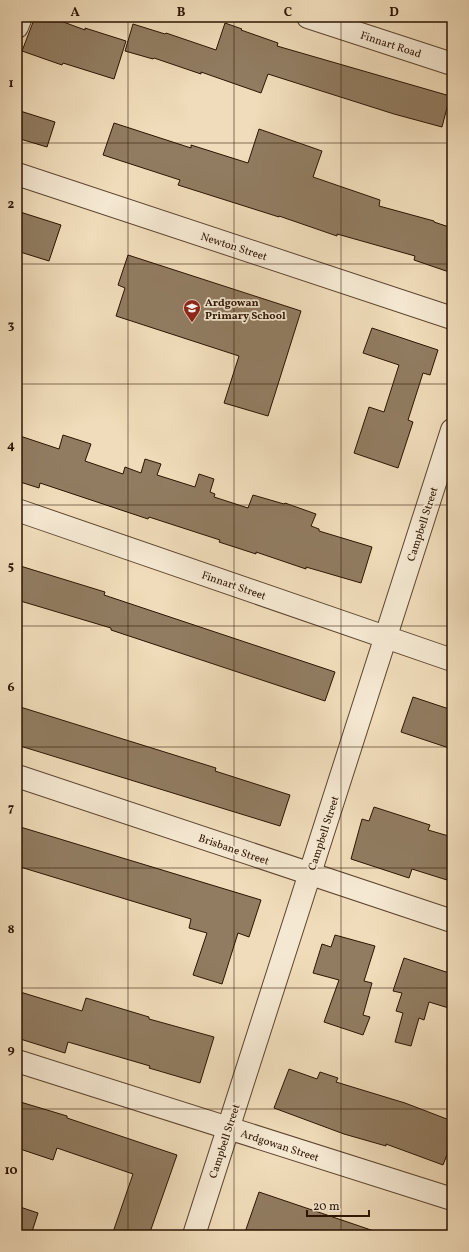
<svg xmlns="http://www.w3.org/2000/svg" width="469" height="1252" viewBox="0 0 469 1252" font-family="Vollkorn,serif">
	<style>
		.building { fill: #917c61; stroke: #2b1300 }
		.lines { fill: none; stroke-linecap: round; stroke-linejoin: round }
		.minor-casing { stroke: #5c452e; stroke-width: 24 }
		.minor { stroke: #f5e8d2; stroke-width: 22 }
		.grid { fill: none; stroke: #2b1300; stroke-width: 1; stroke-opacity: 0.55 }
		.labels { text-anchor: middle; stroke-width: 3.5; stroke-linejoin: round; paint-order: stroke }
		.street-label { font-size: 11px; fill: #2b1300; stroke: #f5e8d2 }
		.poi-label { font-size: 11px; font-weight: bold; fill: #2b1300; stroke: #f5e8d2; text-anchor: start }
		.neatline { fill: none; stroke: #2b1300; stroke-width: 1.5 }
		.grid-label { font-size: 13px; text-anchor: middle; font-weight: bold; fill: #2b1300 }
	</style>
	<rect width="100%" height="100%" fill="#f0dcba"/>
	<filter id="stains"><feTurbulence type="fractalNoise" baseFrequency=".005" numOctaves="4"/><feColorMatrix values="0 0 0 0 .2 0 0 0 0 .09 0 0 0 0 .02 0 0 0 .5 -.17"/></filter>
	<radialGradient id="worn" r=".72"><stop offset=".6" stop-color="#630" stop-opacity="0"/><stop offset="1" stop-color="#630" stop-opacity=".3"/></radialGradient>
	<g class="building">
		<polygon points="35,17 50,17 85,30 85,28 126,41 114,79 63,63 62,65 22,51"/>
		<polygon points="225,23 242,29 241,30 278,43 277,46 450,96 442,127 394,114 268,74 261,93 201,72 201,74 154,58 153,59 125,51 133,24 165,34 166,33 216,50"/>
		<polygon points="17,110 55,122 47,147 17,138"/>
		<polygon points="114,123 191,148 191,145 248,163 259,129 322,151 313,177 380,200 379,206 434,221 434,222 452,228 452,273 414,260 415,256 337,234 337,236 279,216 279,217 178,185 180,180 103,155"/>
		<polygon points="17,211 61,225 49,261 17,251"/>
		<polygon points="128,255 301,311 268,416 224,403 239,356 116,316 125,288 118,285"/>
		<polygon points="372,328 438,350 430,375 423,373 408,420 413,422 398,468 354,453 369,407 384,412 399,365 363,353"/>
		<polygon points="17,435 59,449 63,435 91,444 85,461 123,474 125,467 141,473 145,459 161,464 157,475 195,487 199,474 214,479 210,492 215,494 214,497 248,508 253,495 284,504 285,503 316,514 311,526 319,529 319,531 372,547 361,583 306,567 306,569 256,552 256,554 219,542 220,540 149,517 148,519 40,483 39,488 17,481"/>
		<polygon points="17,565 105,592 104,595 335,672 325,701 111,630 111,628 17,600"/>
		<polygon points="413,697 452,710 452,749 401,732"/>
		<polygon points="17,706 216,768 215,771 290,795 280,826 17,745"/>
		<polygon points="374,807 430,825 428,830 452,837 452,878 448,876 447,880 412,869 409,878 351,859 362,819 369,821"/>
		<polygon points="17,826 261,900 249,937 238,933 222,984 193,975 207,933 189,928 191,919 17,866"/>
		<polygon points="335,935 375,946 364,981 372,983 363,1015 370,1017 363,1035 324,1022 339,980 313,973 322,944 331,947"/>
		<polygon points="404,958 452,974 452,1009 429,1002 424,1020 419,1018 411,1046 395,1042 403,1013 396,1011 402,993 393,991"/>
		<polygon points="17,991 82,1011 86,998 149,1017 149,1019 214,1037 200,1083 149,1068 150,1066 68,1042 65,1053 17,1038"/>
		<polygon points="289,1069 317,1079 320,1072 338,1078 336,1082 405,1103 452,1121 452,1142 443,1165 386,1144 386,1146 344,1134 274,1108"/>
		<polygon points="17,1101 67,1116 67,1118 177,1155 149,1235 112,1235 133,1174 57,1148 53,1160 17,1148"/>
		<polygon points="259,1192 377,1232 376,1235 244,1235"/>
		<polygon points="17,1206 38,1213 31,1235 17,1235"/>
	</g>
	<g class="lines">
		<g class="minor-casing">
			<g id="minor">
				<polyline points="308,17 452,64"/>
				<polyline points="17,27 21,17"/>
				<polyline points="17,174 452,318"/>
				<polyline points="17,510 452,660"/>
				<polyline points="17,776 452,921"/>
				<polyline points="17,1061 452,1199"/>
				<polyline points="194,1235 452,430"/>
			</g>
		</g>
		<use href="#minor" class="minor"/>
	</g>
	<path class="grid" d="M128,17V1235M234,17V1235M341,17V1235M17,143H452M17,264H452M17,384H452M17,505H452M17,626H452M17,747H452M17,868H452M17,988H452M17,1109H452"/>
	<defs>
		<g id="school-pin" transform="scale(0.9)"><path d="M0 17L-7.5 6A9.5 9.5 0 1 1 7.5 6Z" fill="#8f2418" stroke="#f5e8d2"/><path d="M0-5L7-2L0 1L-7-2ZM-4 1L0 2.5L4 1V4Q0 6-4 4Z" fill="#fff"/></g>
	</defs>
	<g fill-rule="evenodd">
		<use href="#school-pin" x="192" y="308"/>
	</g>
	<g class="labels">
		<g class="street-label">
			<text transform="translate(391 44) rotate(18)" y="4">Finnart Road</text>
			<text transform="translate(234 246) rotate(18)" y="4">Newton Street</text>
			<text transform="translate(422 524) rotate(-72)" y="4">Campbell Street</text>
			<text transform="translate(234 585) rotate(19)" y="4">Finnart Street</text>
			<text transform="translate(323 833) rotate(-72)" y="4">Campbell Street</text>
			<text transform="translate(234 849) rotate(19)" y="4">Brisbane Street</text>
			<text transform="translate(224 1141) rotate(-72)" y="4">Campbell Street</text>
			<text transform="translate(280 1145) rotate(18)" y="4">Ardgowan Street</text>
		</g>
		<g class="poi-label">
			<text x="205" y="306">Ardgowan<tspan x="205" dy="13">Primary School</tspan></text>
		</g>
	</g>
	<rect width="469" height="1252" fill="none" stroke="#f0dcba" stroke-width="44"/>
	<path d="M307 1210v6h62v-6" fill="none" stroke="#2b1300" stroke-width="2"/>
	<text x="313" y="1210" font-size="12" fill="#2b1300" stroke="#f5e8d2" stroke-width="3" paint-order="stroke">20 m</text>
	<rect x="22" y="22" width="425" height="1208" class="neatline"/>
	<g class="grid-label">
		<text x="75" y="16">A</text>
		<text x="181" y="16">B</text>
		<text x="288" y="16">C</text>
		<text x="394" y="16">D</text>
		<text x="11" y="87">1</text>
		<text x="11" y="208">2</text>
		<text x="11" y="329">3</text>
		<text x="11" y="449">4</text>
		<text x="11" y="570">5</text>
		<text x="11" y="691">6</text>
		<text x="11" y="812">7</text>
		<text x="11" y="933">8</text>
		<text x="11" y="1053">9</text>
		<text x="11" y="1174">10</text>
	</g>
	<rect width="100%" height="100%" filter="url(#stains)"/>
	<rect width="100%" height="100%" fill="url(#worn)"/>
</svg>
